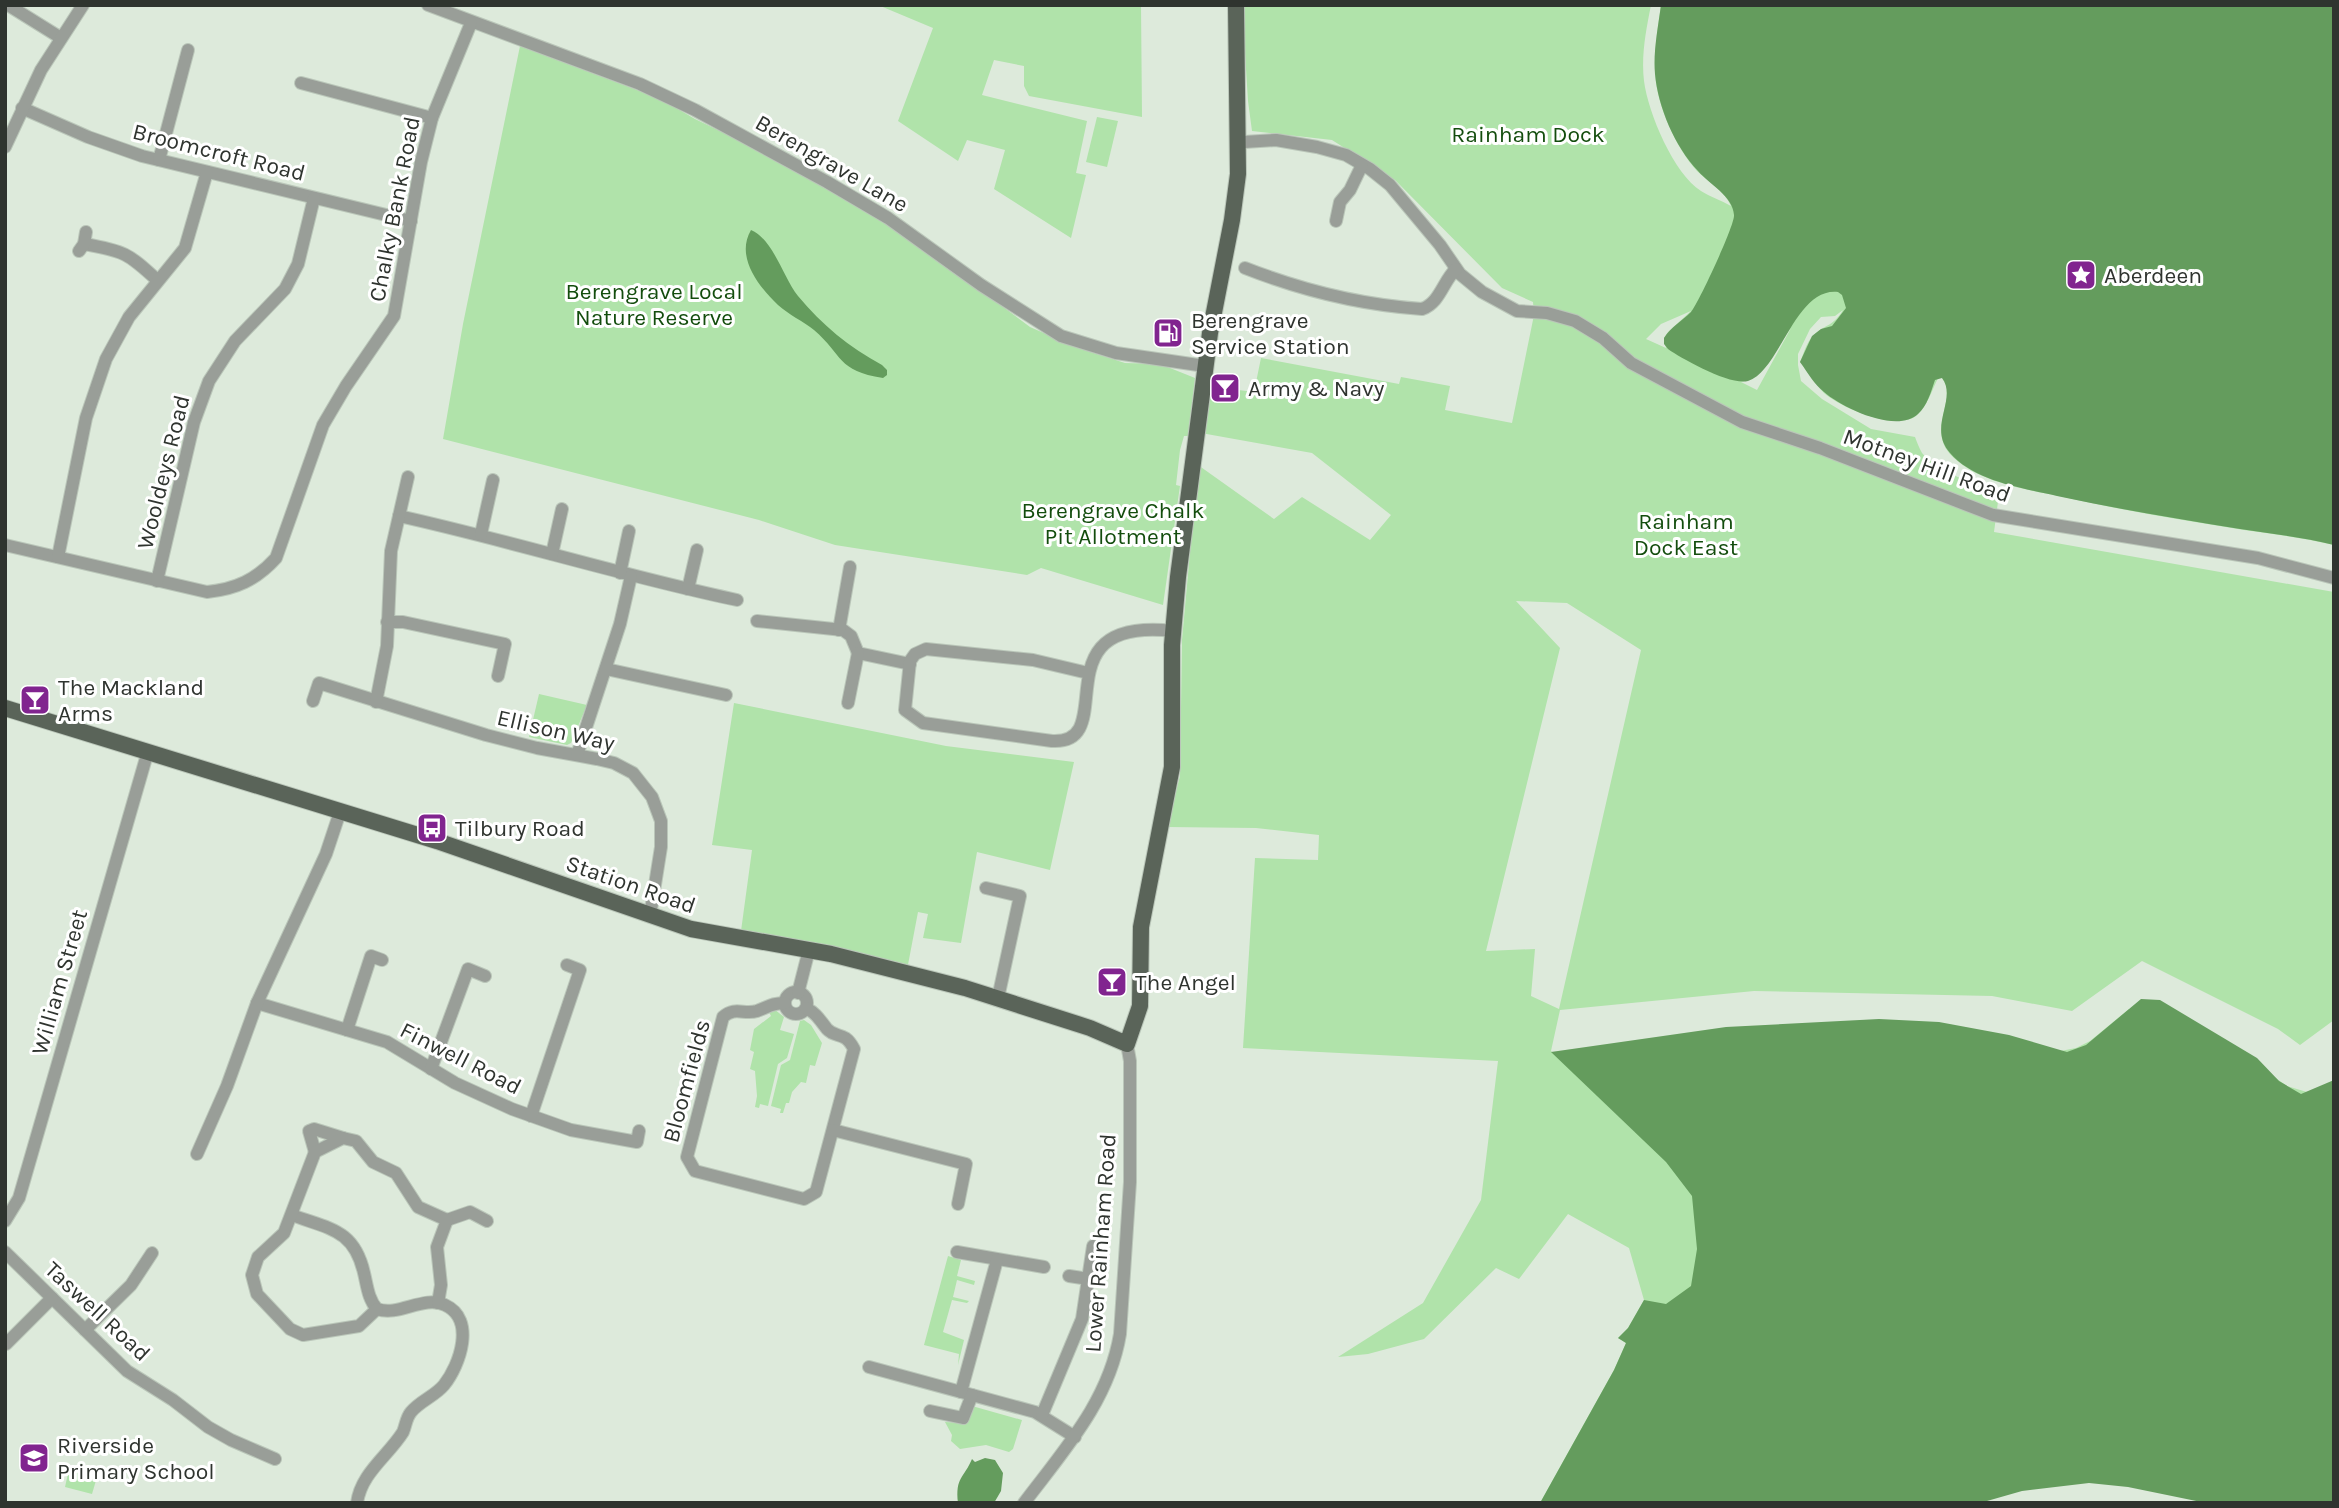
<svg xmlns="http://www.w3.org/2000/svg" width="2339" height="1508" viewBox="0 0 2339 1508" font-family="Karla,sans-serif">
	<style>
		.green { fill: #b0e3aa; fill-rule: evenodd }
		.water { fill: #649c5d }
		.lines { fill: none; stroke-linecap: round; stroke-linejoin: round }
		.minor-casing { stroke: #bac6b9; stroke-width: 14 }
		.major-casing { stroke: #bac6b9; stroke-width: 18 }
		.minor { stroke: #999e98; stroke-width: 12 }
		.major { stroke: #5a6459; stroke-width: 16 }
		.labels { text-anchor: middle; stroke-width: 6; stroke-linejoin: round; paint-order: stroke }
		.park-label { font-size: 23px; fill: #134d0d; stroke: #fff }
		.street-label { font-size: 23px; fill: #2f342f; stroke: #fff }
		.poi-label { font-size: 23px; fill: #2f342f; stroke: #fff; text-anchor: start }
	</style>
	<rect width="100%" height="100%" fill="#ddeadb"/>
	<g class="green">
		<polygon points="878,5 1141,5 1142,117 1029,96 1024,86 1024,66 994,60 982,95 1087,121 1076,173 1086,175 1071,238 994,189 1005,150 967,140 958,161 898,121 933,28"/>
		<path d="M1242,5H1651C1646,30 1641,56 1644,81C1648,113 1674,174 1701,191C1710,197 1721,200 1731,206C1725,191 1708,182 1697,171C1675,146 1656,104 1655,71C1654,49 1658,27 1661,5H2334V545C2304,538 2274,534 2244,530C2182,520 2120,510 2059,496C2024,489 1976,482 1950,454C1927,428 1958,399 1942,378H1938C1932,390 1927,407 1916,416C1896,431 1841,408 1824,393C1815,384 1808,372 1800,362C1804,353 1806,343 1813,336C1824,324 1832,328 1843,310L1835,316L1821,317L1810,329L1798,354V365L1801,381L1822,399L1871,429L1915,437C1917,442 1919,448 1922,453C1933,468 1981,488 1999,494L1994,532L2334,592V1020L2300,1045L2278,1029L2142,961L2072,1011L1992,996L1754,991L1560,1010L1551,1051L1635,1132L2076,1048L2090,1041L2129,1009L2241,1054L2287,1086L2310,1093L1540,1503L1614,1370L1626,1343L1618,1338L1628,1328L1644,1300L1629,1248L1568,1214L1519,1279L1496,1268L1424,1339L1368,1354L1338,1357L1423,1303L1481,1200L1498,1061L1243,1048L1255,858L1318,860L1319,835L1256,828L1167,827L1180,776L1182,640L1198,465L1274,519L1302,497L1370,540L1391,515L1312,453L1201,433L1208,386L1254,392L1261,358L1399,384L1401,377L1450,386L1445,410L1512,423L1534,315L1533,302L1502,288L1395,180L1332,140L1252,131L1248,101ZM1691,311L1668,332L1664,338L1666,348L1646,339L1661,324ZM1791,328L1757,390L1741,382C1768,377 1775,348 1791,328ZM1516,601L1567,603L1641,650L1559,1009L1531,996L1535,949L1486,951L1560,648Z"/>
		<polygon points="520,46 661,99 695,119 786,163 849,199 933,255 1030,327 1078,348 1125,363 1160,364 1195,378 1188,436 1184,436 1180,450 1176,485 1180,486 1163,605 1041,568 1027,575 835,545 759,520 443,439 463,324"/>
		<polygon points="1097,117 1118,121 1107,167 1086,162"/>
		<polygon points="539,694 587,705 571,743 567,745 529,737"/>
		<polygon points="734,703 946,746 1074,762 1050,870 977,852 961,943 923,938 928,914 918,912 907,970 741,931 752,850 712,845"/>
		<polygon points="774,1009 784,1017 780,1030 794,1034 787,1058 778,1064 768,1106 760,1104 759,1108 755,1107 757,1096 755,1071 750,1069 754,1052 750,1050 754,1029 771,1016 769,1012"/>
		<polygon points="804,1020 811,1025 822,1043 815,1066 810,1065 806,1083 801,1082 792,1092 789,1103 786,1103 783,1113 780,1113 781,1109 771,1106 781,1065 790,1060 800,1021"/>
		<polygon points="948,1256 961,1260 957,1276 975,1281 974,1285 957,1280 953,1297 969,1301 967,1303 952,1300 943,1332 964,1340 958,1365 959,1354 924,1345"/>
		<polygon points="972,1406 1022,1420 1013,1449 1009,1452 986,1445 960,1449 951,1441 952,1435 945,1422 964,1423"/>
		<polygon points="69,1469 97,1477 92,1494 65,1487"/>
	</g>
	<g class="water">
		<path d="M1661,5H2334V545C2303,537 2271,534 2240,529C2178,519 2117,509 2057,496C2022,488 1974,481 1950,453C1927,427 1958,399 1942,378L1935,380C1931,392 1927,406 1918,414C1897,434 1842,408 1824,392C1814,384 1808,373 1800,362L1812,336L1821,329L1832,326L1846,308L1842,295L1838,292C1795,287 1780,371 1748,381C1731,386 1682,359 1668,349L1664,344V338C1671,327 1682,321 1691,312C1698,304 1735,225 1734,215C1733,196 1709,184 1698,171C1675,147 1658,107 1655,74C1653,52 1658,28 1661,5Z"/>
		<path d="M751,230C773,239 783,277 798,296C822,325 849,347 882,365L887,370V375L883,378C837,371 843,355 814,330C803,321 789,315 778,305C759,287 735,257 751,230Z"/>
		<polygon points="2141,999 2160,1000 2257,1058 2279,1081 2301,1094 2334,1080 2334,1503 2206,1503 2128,1487 2089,1483 2022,1491 1980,1503 1540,1503 1614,1370 1626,1343 1618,1338 1628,1328 1644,1300 1666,1304 1691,1286 1697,1249 1692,1196 1666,1162 1551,1052 1726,1027 1879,1019 1939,1022 2009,1035 2067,1052 2086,1045"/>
		<path d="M985,1458L995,1460L1003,1473L1001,1491L994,1503H958C955,1477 964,1478 972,1459L975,1462Z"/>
	</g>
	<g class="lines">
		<g class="minor-casing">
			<g id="minor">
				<polyline points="8,5 61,38"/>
				<polyline points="428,5 640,84 695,110 827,182 888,218 981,285 1061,336 1116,353 1205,366"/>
				<polyline points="301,83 432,118"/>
				<polyline points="22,108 88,137 142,156 411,221"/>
				<polyline points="1237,139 1244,142 1276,140 1317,147 1346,155 1370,169 1390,185 1440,245 1460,274 1482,292 1517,311 1547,313 1575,321 1603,338 1631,363 1742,422 1820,448 1993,515 2258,558 2334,578"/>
				<polyline points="5,147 41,70 83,5"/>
				<polyline points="159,160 188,50"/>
				<polyline points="1336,221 1340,202 1350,190 1362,165"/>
				<path d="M84,244C124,251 128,253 157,280"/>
				<polyline points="79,251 84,244 86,232"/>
				<path d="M1245,268C1301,290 1362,305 1422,309C1440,303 1443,281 1456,269"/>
				<path d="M399,516C512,541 623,576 737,600"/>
				<polyline points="481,534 493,480"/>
				<path d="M5,545L207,592C236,589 256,580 276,558L323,425L346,386L394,316L421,162L432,118L471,23"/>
				<polyline points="552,554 562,509"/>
				<polyline points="58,557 86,418 106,359 129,317 185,248 207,172"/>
				<polyline points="620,573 629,531"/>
				<polyline points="157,581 194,422 209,381 235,341 285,289 298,264 314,198"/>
				<polyline points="688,589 697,550"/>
				<polyline points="757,621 843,630 851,636 858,653 910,664"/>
				<polyline points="387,622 403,622 505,644 498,676"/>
				<polyline points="839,630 850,567"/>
				<polyline points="606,669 726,695"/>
				<path d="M1088,673L1033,660L926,649L915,654L910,661L905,710L923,723L1052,741C1123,745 1036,616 1173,631"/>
				<polyline points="313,701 319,683 486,735 537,748 597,759 614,763 633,773 652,797 661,821 661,847 650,916"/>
				<polyline points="376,702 387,646 391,551 408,477"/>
				<polyline points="848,703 858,653"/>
				<polyline points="577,755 620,624 631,576"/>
				<polyline points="986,888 1020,896 998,998"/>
				<circle cx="796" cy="1003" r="11"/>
				<polyline points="798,993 809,950"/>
				<polyline points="257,1003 387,1042 455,1083 512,1109 571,1130 637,1142 639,1131"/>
				<path d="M785,1003C772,1003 768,1007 757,1011C744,1015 735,1006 723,1017L687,1157L695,1171L804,1199L816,1192L854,1049C844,1030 836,1039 827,1029C819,1019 817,1014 806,1008"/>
				<polyline points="347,1030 371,956 382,960"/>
				<polyline points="431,1069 468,969 485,976"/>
				<polyline points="531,1116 580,970 567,965"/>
				<polyline points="833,1130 966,1164 958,1204"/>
				<polyline points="315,1152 309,1131 314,1129 343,1138"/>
				<polyline points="197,1154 227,1086 257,1003 326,854 340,812"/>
				<path d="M292,1215C329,1229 354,1229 364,1273C367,1285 368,1299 377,1309C399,1317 423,1295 445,1305C476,1319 460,1365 444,1385C435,1396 420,1401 411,1412C406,1418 406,1425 403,1432C388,1456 361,1473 357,1503"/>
				<polyline points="447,1220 470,1212 487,1221"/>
				<polyline points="5,1221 19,1198 148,751"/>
				<polyline points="5,1252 127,1371 173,1400 208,1427 231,1440 275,1459"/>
				<polyline points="957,1252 1044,1267"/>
				<polyline points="1069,1276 1089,1279"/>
				<polyline points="377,1309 359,1326 303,1335 290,1329 257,1294 252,1275 258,1257 284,1233 315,1152 343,1138 356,1141 373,1162 396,1173 418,1207 447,1220 437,1247 441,1285 438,1303"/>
				<polyline points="85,1330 131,1285 152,1253"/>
				<polyline points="6,1344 52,1298"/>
				<polyline points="869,1367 1035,1412 1075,1437"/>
				<polyline points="961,1392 997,1260"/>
				<polyline points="930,1411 963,1418 972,1395"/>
				<polyline points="1042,1415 1082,1319 1093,1246"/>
				<path d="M1024,1503C1064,1450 1109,1401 1120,1334L1130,1182V1061L1127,1044"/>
			</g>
		</g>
		<g class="major-casing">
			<polyline id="major" points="5,708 437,841 691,929 831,954 965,988 1090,1028 1127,1044 1140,1006 1141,927 1172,767 1172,645 1178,577 1210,333 1232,220 1238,174 1236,5"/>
		</g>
		<use href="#minor" class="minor"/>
		<use href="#major" class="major"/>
	</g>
	<defs>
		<g id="sight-square" transform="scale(1.575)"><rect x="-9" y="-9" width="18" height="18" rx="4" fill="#81248f" stroke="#fff"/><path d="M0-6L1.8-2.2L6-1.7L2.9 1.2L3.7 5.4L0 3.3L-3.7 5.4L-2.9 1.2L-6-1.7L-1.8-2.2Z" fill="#fff"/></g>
		<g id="fuel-square" transform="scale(1.575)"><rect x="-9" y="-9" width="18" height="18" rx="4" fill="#81248f" stroke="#fff"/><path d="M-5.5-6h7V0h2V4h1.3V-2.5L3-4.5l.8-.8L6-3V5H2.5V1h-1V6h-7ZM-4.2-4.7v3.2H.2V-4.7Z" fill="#fff"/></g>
		<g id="bar-square" transform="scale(1.575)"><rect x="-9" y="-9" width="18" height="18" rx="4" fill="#81248f" stroke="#fff"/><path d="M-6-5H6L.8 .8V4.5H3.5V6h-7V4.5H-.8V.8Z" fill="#fff"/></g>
		<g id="bus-square" transform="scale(1.575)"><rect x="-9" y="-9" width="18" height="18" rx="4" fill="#81248f" stroke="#fff"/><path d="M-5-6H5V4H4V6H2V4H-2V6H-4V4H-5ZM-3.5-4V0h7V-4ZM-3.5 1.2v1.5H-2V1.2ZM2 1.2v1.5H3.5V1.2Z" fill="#fff"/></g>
		<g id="school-square" transform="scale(1.575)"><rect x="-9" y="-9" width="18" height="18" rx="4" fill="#81248f" stroke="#fff"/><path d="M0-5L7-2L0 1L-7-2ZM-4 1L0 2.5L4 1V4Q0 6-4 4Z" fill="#fff"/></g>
	</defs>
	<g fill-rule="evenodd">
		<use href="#sight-square" x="2081" y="275"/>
		<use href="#fuel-square" x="1168" y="333"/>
		<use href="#bar-square" x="1225" y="388"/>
		<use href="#bar-square" x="35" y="700"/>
		<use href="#bus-square" x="432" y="828"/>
		<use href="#bar-square" x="1112" y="982"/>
		<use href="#school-square" x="34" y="1458"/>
	</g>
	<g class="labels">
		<g class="park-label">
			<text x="1528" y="142">Rainham Dock</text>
			<text x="654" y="299">Berengrave Local<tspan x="654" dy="26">Nature Reserve</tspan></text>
			<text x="1113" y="518">Berengrave Chalk<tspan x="1113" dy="26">Pit Allotment</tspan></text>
			<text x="1686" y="529">Rainham<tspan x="1686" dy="26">Dock East</tspan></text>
		</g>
		<g class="street-label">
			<text transform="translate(219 152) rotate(14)" y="8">Broomcroft Road</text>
			<text transform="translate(832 163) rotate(30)" y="8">Berengrave Lane</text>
			<text transform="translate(394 209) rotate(-79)" y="8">Chalky Bank Road</text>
			<text transform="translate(1927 465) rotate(20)" y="8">Motney Hill Road</text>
			<text transform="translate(163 472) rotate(-76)" y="8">Wooldeys Road</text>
			<text transform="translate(556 730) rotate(13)" y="8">Ellison Way</text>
			<text transform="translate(631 884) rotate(19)" y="8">Station Road</text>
			<text transform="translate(59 982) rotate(-74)" y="8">William Street</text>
			<text transform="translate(461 1058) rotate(27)" y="8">Finwell Road</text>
			<text transform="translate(686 1081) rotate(-75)" y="8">Bloomfields</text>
			<text transform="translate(1100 1243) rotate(-86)" y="8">Lower Rainham Road</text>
			<text transform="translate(98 1311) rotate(43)" y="8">Taswell Road</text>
		</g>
		<g class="poi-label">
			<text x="2104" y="283">Aberdeen</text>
			<text x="1191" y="328">Berengrave<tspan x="1191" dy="26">Service Station</tspan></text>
			<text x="1248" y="396">Army &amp; Navy</text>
			<text x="58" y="695">The Mackland<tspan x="58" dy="26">Arms</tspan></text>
			<text x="455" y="836">Tilbury Road</text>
			<text x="1135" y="990">The Angel</text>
			<text x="57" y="1453">Riverside<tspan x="57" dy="26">Primary School</tspan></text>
		</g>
	</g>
	<rect width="2339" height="1508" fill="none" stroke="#2f342f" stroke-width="14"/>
</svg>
